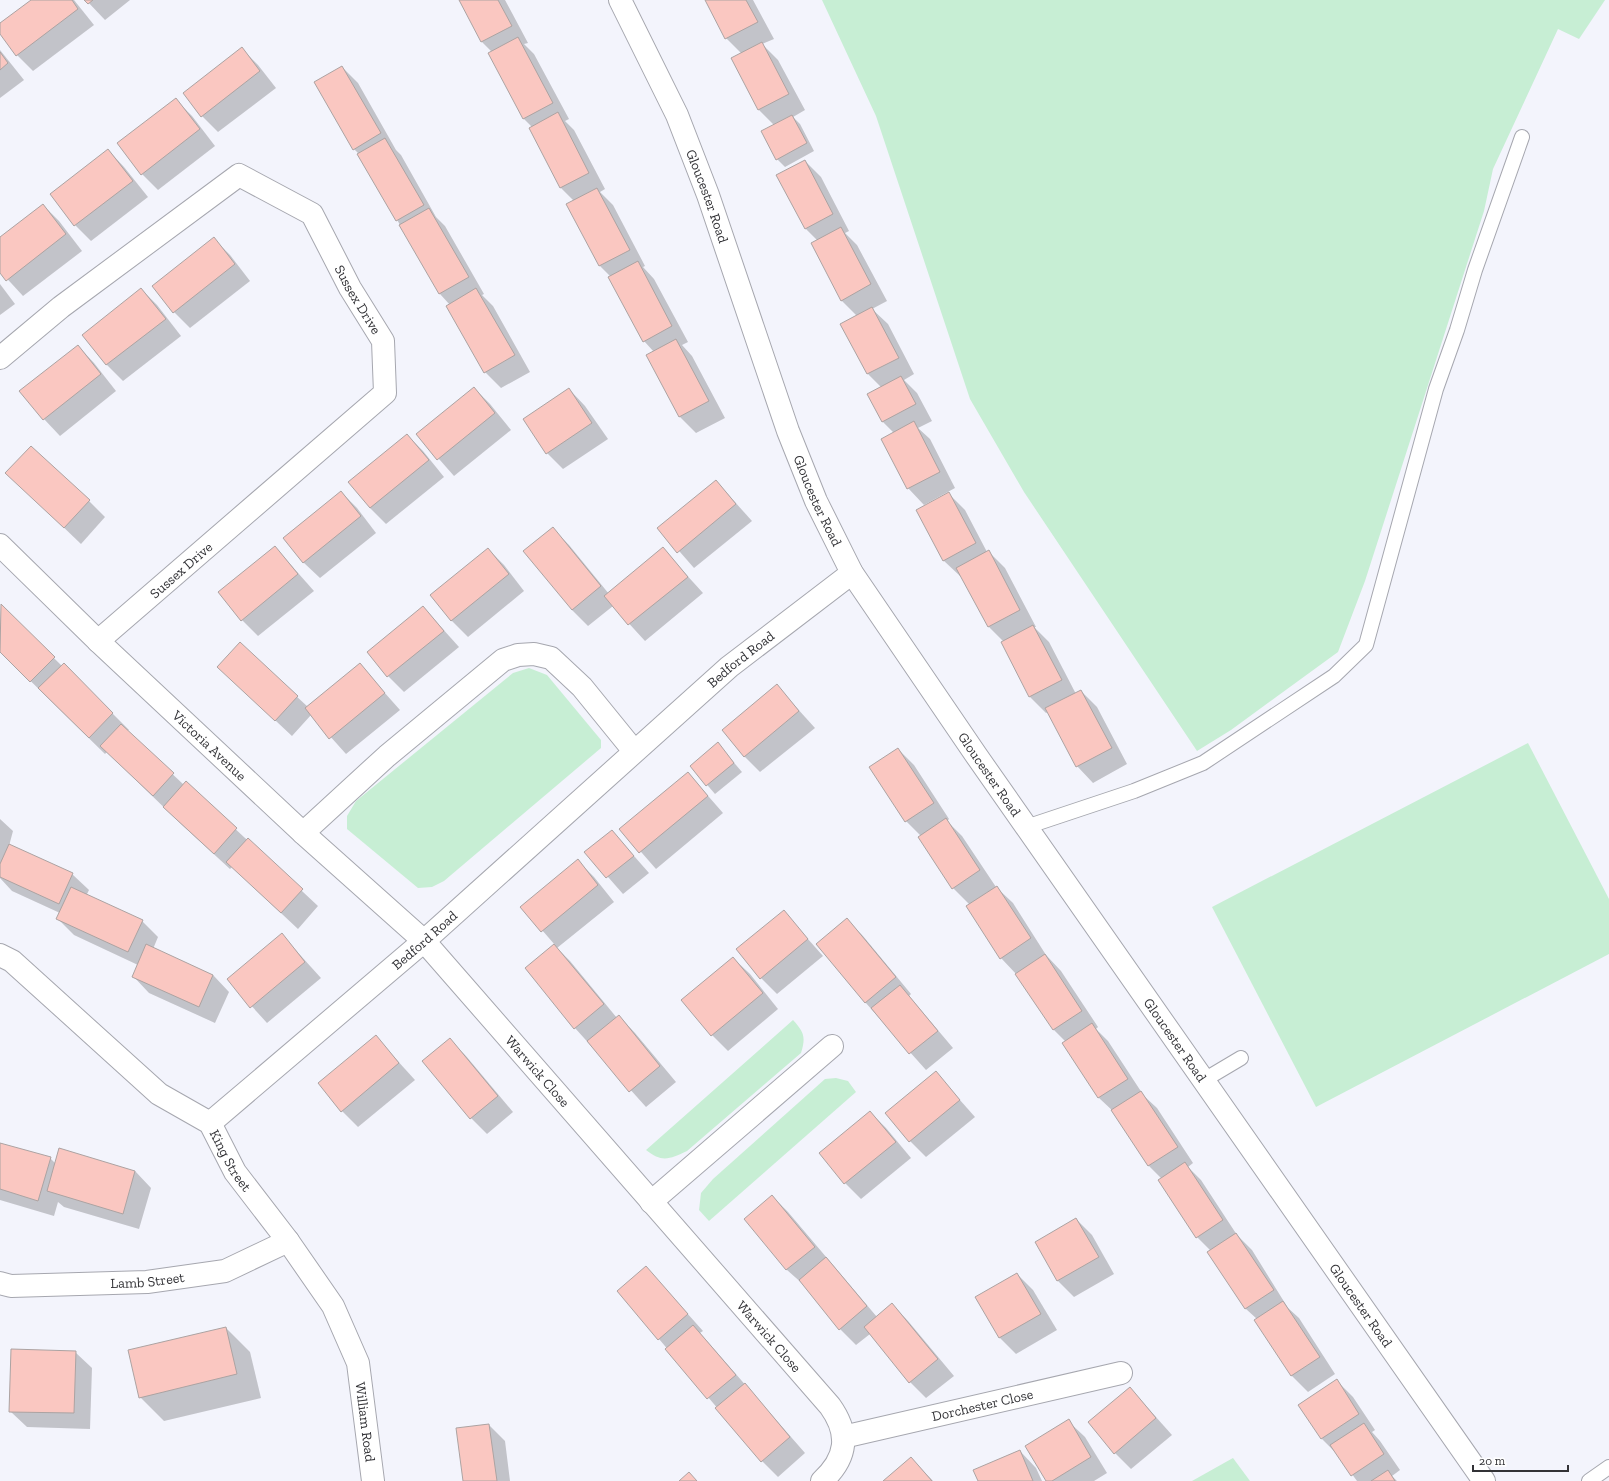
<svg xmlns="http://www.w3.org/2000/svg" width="1609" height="1481" viewBox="0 0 1609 1481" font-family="'Zilla Slab',serif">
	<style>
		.green { fill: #c7eed4 }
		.shadow { fill: #0003 }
		.building { fill: #fac7c1; stroke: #aca3a2 }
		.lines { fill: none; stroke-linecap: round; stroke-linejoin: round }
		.lane-casing { stroke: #a6a7af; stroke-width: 16 }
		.street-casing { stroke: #a6a7af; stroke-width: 24 }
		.secondary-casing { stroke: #a6a7af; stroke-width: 24 }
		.lane { stroke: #fff; stroke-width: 14 }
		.street { stroke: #fff; stroke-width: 22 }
		.secondary { stroke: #fff; stroke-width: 22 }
		.labels { text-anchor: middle; stroke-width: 3; stroke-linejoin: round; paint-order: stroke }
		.street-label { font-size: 14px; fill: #323236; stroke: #fff }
	</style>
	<rect width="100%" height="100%" fill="#f3f4fc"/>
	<g class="green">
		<polygon points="822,0 1605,0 1579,39 1558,29 1493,169 1484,211 1365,581 1338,652 1231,730 1197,751 1024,492 970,399 876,116"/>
		<polygon points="529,668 547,675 601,740 601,748 444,881 432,887 418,888 347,829 347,816 356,801 513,673"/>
		<polygon points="1528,743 1609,899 1609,954 1316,1107 1212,907"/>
		<path d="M793,1020C804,1032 806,1037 801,1053L687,1151C670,1159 662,1163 646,1150Z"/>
		<polygon points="836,1078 848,1081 856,1092 709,1221 699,1210 701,1193 713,1179 825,1079"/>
		<polygon points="1233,1458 1250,1481 1192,1481"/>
	</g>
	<g class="shadow">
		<polygon points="32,0 74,0 94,25 33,71 17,55 0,32 0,25"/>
		<polygon points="86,0 130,0 105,20"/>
		<polygon points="460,0 505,0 528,43 524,44 534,54 569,119 565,121 574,130 605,189 600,192 613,205 645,266 643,267 654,279 688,342 682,345 692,356 725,418 696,433 680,417 647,355 654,352 644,341 611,277 600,266 574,201 561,188 530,128 532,127 524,119 492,52 482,42"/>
		<polygon points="707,0 753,0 774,39 762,44 778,60 805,110 793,117 800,124 814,151 785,167 777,159 774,125 759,110 732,59 742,54 726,38"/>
		<polygon points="242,49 258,65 276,88 218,132 202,116"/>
		<polygon points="0,50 24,80 0,98"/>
		<polygon points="342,67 358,83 396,150 401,155 436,217 445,226 484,294 482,295 493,306 530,372 501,388 485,372 450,305 440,294 359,154 354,149"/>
		<polygon points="176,100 192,116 215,146 158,190 142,174"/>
		<polygon points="108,150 124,167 148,197 91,241 75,225"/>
		<polygon points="805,161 821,177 849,231 845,233 857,245 887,301 872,309 888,324 914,374 904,380 917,393 932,421 918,428 930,439 955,488 924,505 908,488 894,433 883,422 869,394 882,388 868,374 842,324 857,316 841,300 818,241 806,229"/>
		<polygon points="43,205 59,221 82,251 23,296 0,271 0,238"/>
		<polygon points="214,239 230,255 250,281 190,328 174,312"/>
		<polygon points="0,284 15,304 0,315"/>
		<polygon points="141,289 157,305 181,336 123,381 107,365 84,335"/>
		<polygon points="78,346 94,363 116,391 60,436 44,419"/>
		<polygon points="474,388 490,404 511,430 454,476 417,434"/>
		<polygon points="569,389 585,406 608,439 563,469 547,453"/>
		<polygon points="407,435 423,451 444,477 386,524 370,508"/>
		<polygon points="7,473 89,501 105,517 81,544"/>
		<polygon points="716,481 752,521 694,568 659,528"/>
		<polygon points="341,492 357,508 376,533 320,578 303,562"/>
		<polygon points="949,494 965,510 987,552 989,552 1005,568 1036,627 1034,627 1049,642 1076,694 1081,691 1097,707 1127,764 1093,783 1077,766 1048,712 1046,713 1030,697 1002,643 1004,642 989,627 961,575 960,576 943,560"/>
		<polygon points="552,528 569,545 609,594 663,549 703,593 645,641 613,606 588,626 572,610"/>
		<polygon points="275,547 314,591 258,636 242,620"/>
		<polygon points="488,549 504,565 524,591 468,637 452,621 431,595"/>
		<polygon points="1,606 62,666 64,665 129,730 127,731 184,785 186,783 318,906 298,929 232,867 230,869 180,823 107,752 105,754 0,651"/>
		<polygon points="423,607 459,647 404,692 388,676"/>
		<polygon points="240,644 308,707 360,665 400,710 346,754 311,715 292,736 218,667"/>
		<polygon points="777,686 815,728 760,772 744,756"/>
		<polygon points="718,744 742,772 715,794 691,766"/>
		<polygon points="898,749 914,765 949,819 947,821 962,836 996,887 1013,903 1046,955 1061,971 1098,1027 1096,1029 1108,1041 1144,1096 1157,1108 1193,1163 1188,1167 1201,1180 1237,1235 1252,1250 1288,1308 1299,1318 1335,1374 1308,1392 1292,1376 1257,1319 1246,1309 1209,1253 1211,1251 1197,1237 1162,1179 1149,1166 1114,1112 1099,1098 1064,1043 1066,1042 1054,1030 1017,975 1001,958 970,905 953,888 919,837 921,836 906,821"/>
		<polygon points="688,773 723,813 656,869 621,829"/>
		<polygon points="0,819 13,831 9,846 72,874 89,890 86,896 142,921 158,937 153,949 213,975 229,992 215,1023 149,993 133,976 138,965 74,935 58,919 60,913 12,891 0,878"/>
		<polygon points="612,831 649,873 623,894 586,852"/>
		<polygon points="578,861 594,877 614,902 557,948 570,961 617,1018 619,1016 635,1033 676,1082 646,1107 575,1028 526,969 555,945 522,907"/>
		<polygon points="784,912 823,956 777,994 761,978"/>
		<polygon points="847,920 863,936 911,994 909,996 953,1048 926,1070 865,1002"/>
		<polygon points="282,935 321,978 267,1023 228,980"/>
		<polygon points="733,958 750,974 778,1009 728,1051 712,1035"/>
		<polygon points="375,1036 415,1080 358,1127 342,1111"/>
		<polygon points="450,1040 466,1056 513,1112 487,1134 471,1118 424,1062"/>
		<polygon points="936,1073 975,1117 926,1157 910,1141"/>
		<polygon points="870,1112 886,1128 911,1158 861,1199 845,1183"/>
		<polygon points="0,1144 50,1158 56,1164 135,1171 151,1188 139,1229 64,1207 58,1202 54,1216 0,1200"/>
		<polygon points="772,1196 788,1212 877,1317 892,1304 908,1321 954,1376 926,1398 910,1382 870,1334 856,1345 840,1329 804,1285 787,1270 745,1219"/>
		<polygon points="1076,1219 1092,1235 1114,1274 1074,1297 1058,1281 1036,1242"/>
		<polygon points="646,1267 703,1331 700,1333 805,1453 778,1477 762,1461 659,1339"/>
		<polygon points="1017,1274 1033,1290 1057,1330 1016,1354 1000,1338 977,1298"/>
		<polygon points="226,1328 250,1352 261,1398 164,1421 140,1397"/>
		<polygon points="75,1352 92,1368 90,1429 27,1427 10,1411"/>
		<polygon points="1337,1381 1353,1397 1375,1430 1372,1432 1380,1441 1400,1470 1392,1476 1397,1481 1357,1481 1338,1455 1322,1439"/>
		<polygon points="1130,1388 1172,1435 1131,1469 1115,1453"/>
		<polygon points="1068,1421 1085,1437 1107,1473 1094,1481 1047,1481"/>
		<polygon points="489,1425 505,1441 510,1481 464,1481 457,1429"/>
		<polygon points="1020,1451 1036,1468 1042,1481 979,1481"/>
		<polygon points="911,1458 933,1481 885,1481"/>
	</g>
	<g class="building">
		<polygon points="31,0 72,0 78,9 16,56 0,34 0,23"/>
		<polygon points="84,0 93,0 88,4"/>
		<polygon points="459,0 498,0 512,26 481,42"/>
		<polygon points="705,0 746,0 758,22 725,39"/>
		<polygon points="518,37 553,103 523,119 488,53"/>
		<polygon points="762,42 789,94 758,110 731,58"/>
		<polygon points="242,47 260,71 201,117 183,93"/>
		<polygon points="0,52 8,63 0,70"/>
		<polygon points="342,66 381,133 353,150 314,82"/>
		<polygon points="176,98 200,129 141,175 117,143"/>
		<polygon points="558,112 589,173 560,188 529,128"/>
		<polygon points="792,115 807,143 776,160 761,131"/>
		<polygon points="385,138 424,205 396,221 357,154"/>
		<polygon points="108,149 133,181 74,226 50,194"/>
		<polygon points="805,160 833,214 805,229 776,175"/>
		<polygon points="597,188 630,250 599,266 566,204"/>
		<polygon points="43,204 66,234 6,281 0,273 0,237"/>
		<polygon points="429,208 469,277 439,294 399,225"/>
		<polygon points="841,227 871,284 841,301 811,243"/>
		<polygon points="214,237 235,264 173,313 152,286"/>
		<polygon points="638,261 672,326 643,342 608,277"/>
		<polygon points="141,288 166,319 106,365 82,335"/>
		<polygon points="476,288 515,355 484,373 446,306"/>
		<polygon points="872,307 899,358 867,374 840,324"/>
		<polygon points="676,339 709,401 679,417 646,355"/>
		<polygon points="78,345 101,374 43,420 19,391"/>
		<polygon points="901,376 916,404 882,422 867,394"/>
		<polygon points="474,387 495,413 437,460 416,434"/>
		<polygon points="569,388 592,423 546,454 523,419"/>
		<polygon points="914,421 940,472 907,489 881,439"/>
		<polygon points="407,434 429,460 370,508 348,482"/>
		<polygon points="31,446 90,500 64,528 5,473"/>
		<polygon points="716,480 736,504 677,553 657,528"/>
		<polygon points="341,491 361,516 303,563 283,538"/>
		<polygon points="949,492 976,543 943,561 916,510"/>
		<polygon points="553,527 601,586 572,610 523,551"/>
		<polygon points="275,546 298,574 241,621 218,592"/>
		<polygon points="663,547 688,577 628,625 604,596"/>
		<polygon points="488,548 509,574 451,621 430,595"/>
		<polygon points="989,550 1020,610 988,627 956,568"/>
		<polygon points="1,604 55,657 30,682 0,652"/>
		<polygon points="423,606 444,631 387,677 367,652"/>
		<polygon points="1033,625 1062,680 1029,697 1001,642"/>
		<polygon points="240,642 298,696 275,721 217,667"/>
		<polygon points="64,663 113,713 89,738 38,688"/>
		<polygon points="360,663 385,693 329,739 305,708"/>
		<polygon points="777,684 799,711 744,757 722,730"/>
		<polygon points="1081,690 1112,748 1076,767 1045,708"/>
		<polygon points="121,724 174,773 153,796 100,746"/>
		<polygon points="718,742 734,763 706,786 690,766"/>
		<polygon points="898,748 934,803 905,822 869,767"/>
		<polygon points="688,772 708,796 639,853 619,829"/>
		<polygon points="186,781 237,828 214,854 163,807"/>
		<polygon points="946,818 980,870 952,889 918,837"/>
		<polygon points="612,830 634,856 606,878 584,852"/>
		<polygon points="248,838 303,889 281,913 226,862"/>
		<polygon points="9,844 73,873 59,904 0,877 0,864"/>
		<polygon points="578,859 598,885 541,932 520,907"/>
		<polygon points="997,886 1031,938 1000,959 966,906"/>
		<polygon points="71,887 143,920 128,952 56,919"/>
		<polygon points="784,910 808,939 760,979 736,949"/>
		<polygon points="847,918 896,977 865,1003 816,944"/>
		<polygon points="282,933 305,962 250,1008 227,979"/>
		<polygon points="146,944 213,975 199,1007 132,977"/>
		<polygon points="554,944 604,1004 574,1029 525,968"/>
		<polygon points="1045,954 1082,1011 1053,1030 1015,974"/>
		<polygon points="733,957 763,993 711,1036 681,1000"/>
		<polygon points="900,985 938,1031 909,1054 871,1008"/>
		<polygon points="619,1015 660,1066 629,1092 587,1041"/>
		<polygon points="1092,1023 1128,1079 1098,1098 1062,1043"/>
		<polygon points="376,1035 399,1063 341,1112 318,1083"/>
		<polygon points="450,1038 498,1096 470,1119 422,1061"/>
		<polygon points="936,1071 960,1100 909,1142 885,1113"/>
		<polygon points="1141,1091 1178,1147 1148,1166 1111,1110"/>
		<polygon points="870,1111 896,1142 844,1184 819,1153"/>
		<polygon points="0,1143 51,1157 38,1201 0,1189"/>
		<polygon points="59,1148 135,1171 123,1214 47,1191"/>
		<polygon points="1185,1162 1223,1220 1196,1238 1158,1180"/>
		<polygon points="772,1195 815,1247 786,1270 744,1219"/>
		<polygon points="1076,1218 1099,1257 1057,1281 1035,1242"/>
		<polygon points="1236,1233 1274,1290 1245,1309 1207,1252"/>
		<polygon points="826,1257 867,1306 839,1330 799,1280"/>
		<polygon points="646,1266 688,1314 658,1340 617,1291"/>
		<polygon points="1017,1273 1041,1314 999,1338 975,1297"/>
		<polygon points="1283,1301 1320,1357 1291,1376 1254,1320"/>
		<polygon points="892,1303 938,1359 909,1383 864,1327"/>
		<polygon points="693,1325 736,1375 707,1399 665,1349"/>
		<polygon points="226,1327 237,1374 139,1398 128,1350"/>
		<polygon points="11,1349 76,1351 74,1413 9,1412"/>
		<polygon points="1337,1379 1359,1414 1321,1439 1298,1405"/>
		<polygon points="745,1383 790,1437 761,1462 715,1408"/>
		<polygon points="1130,1387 1156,1418 1114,1454 1088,1422"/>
		<polygon points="1069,1419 1091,1457 1052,1481 1046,1481 1025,1446"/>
		<polygon points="1364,1423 1384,1454 1351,1476 1330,1445"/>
		<polygon points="489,1424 497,1481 463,1481 456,1428"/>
		<polygon points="1020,1450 1033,1481 978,1481 973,1470"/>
		<polygon points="911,1457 932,1481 883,1481"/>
		<polygon points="1388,1470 1395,1481 1371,1481"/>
		<polygon points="689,1472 697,1481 679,1481"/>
	</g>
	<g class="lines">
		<g class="lane-casing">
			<g id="lane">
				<polyline points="1026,827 1134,791 1203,763 1334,676 1366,645 1436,389 1457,330 1475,270 1522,137"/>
				<polyline points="1204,1080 1241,1058"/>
				<polyline points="1589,1481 1609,1467"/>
			</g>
		</g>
		<g class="street-casing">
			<g id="street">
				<path id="s1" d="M0,358L61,307L239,175L312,214L350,288L383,341L385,393L98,641"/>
				<path id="s2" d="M0,545L98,641L303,833L424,941L830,1406C850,1434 847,1458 822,1481"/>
				<polyline points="303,833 387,756 503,660 518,655 534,654 551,658 582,687 634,751"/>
				<path id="s3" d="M0,955L12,961L159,1094L210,1123L235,1172L288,1241L333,1306L358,1363L373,1481"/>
				<path id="s4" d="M210,1123L424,941L729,667L852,573"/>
				<polyline points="651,1202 832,1046"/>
				<path id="s5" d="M0,1283L11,1286L147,1282L225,1271L288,1241"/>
				<path id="s6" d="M843,1437L1121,1373"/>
			</g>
		</g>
		<g class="secondary-casing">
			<g id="secondary">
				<path id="s7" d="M620,0L677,115L708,195L788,431L816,501L852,573L976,755L1484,1481"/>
			</g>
		</g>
		<use href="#lane" class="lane"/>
		<use href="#street" class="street"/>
		<use href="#secondary" class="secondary"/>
	</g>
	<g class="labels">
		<g class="street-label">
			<text dy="5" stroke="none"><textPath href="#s7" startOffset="215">Gloucester Road</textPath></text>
			<text dy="5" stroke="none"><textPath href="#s1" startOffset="481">Sussex Drive</textPath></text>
			<text dy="5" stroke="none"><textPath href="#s7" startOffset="539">Gloucester Road</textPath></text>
			<text transform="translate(181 570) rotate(-41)" y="5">Sussex Drive</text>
			<text dy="5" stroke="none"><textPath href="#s4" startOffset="705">Bedford Road</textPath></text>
			<text dy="5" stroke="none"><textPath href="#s2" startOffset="290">Victoria Avenue</textPath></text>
			<text dy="5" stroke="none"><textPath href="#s7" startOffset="863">Gloucester Road</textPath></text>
			<text dy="5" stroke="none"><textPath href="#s4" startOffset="282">Bedford Road</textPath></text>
			<text dy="5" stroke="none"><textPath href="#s7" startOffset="1187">Gloucester Road</textPath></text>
			<text dy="5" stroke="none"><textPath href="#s2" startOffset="753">Warwick Close</textPath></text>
			<text dy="5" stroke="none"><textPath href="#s3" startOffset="313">King Street</textPath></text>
			<text dy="5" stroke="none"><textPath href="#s5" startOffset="148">Lamb Street</textPath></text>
			<text dy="5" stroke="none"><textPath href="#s7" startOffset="1511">Gloucester Road</textPath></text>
			<text dy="5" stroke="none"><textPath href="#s2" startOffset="1105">Warwick Close</textPath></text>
			<text dy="5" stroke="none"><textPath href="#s6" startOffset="143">Dorchester Close</textPath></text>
			<text dy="5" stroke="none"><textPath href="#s3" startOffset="613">William Road</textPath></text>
		</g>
	</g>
	<path d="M1473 1465v6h95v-6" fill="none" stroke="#323236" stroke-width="2"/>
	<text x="1479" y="1465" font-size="12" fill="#323236" stroke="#ffffff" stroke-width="3" paint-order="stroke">20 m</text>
</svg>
